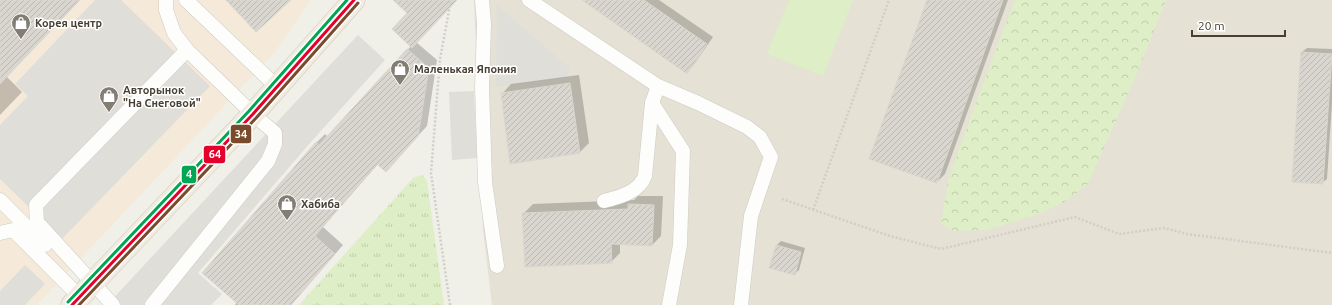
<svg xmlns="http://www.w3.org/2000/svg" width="1332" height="305" viewBox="0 0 1332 305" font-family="Ubuntu,sans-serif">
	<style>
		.residential { fill: #e5e1d5 }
		.commercial { fill: #f5eada }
		.grass { fill: url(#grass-tufts) }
		.forest { fill: url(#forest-crowns) }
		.green { fill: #deeec6 }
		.parking { fill: #e0ded8 }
		.shadow { fill: #0003 }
		.building { fill: url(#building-hatch); stroke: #d9d6ce }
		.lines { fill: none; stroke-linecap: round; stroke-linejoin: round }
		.lane-casing { stroke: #cdcbc4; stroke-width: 15 }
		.primary-casing { stroke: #d5cbb4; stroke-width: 23 }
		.path { stroke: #d1cec9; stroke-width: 2.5; stroke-dasharray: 2 2; stroke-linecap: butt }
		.lane { stroke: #fdfdfc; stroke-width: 14 }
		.primary { stroke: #f1ece3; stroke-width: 22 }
		.bus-1-casing { stroke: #fff; stroke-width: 6 }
		.bus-2-casing { stroke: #fff; stroke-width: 6 }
		.bus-3-casing { stroke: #fff; stroke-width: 6 }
		.bus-1 { stroke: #e4002b; stroke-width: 3 }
		.bus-2 { stroke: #7a4b2a; stroke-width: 3 }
		.bus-3 { stroke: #00a651; stroke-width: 3 }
		.labels { text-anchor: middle; stroke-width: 3; stroke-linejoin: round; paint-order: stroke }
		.poi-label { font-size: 11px; font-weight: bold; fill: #484034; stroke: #fff; text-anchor: start }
		.line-badge { stroke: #fff; stroke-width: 1.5 }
		.badge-label { font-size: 11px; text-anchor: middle; font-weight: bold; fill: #fff }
	</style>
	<defs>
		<pattern id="grass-tufts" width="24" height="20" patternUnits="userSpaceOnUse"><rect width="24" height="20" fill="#deeec6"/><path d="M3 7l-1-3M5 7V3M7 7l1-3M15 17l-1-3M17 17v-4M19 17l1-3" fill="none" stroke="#c0cdab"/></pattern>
		<pattern id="forest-crowns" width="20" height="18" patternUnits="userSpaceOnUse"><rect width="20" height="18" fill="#deeec6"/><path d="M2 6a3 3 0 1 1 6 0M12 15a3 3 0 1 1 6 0" fill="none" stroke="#c0cdab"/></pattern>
		<pattern id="building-hatch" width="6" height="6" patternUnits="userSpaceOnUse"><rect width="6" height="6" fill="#d8d6cf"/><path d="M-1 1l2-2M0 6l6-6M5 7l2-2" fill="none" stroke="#bbb9b2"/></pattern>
	</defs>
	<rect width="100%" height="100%" fill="#f0efe8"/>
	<polygon class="residential" points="474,0 1332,0 1332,305 492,305 483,230"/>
	<polygon class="commercial" points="0,0 311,0 275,52 37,305 0,305"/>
	<polygon class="grass" points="422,175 427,181 444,305 299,305 414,177"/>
	<polygon class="forest" points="1015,0 1166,0 1137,73 1088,184 1064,202 1034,216 986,230 954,231 941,223 948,181 976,102"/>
	<polygon class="green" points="789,0 853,0 823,76 767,54"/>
	<g class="parking">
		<polygon points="95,0 121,0 210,86 62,239 0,179 0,125 28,96 15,84"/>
		<polygon points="497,5 570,68 567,78 496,87"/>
		<polygon points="358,35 385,60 310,143 198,273 222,294 211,305 107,305"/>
		<polygon points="474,91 477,158 452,160 449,92"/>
		<polygon points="25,265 45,284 25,305 0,305 0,291"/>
	</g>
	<g class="shadow">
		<polygon points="0,0 80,0 6,76 22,92 0,115"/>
		<polygon points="394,0 450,0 416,42 437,60 427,126 394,162 378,164 323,227 343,245 291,305 235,305 316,143 325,134 328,137 411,46 408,13"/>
		<polygon points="584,0 659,0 713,37 693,66 686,72"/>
		<polygon points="928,0 1008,0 945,174 937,182"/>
		<polygon points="1307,48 1332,49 1332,103 1327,179 1322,183 1302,52"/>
		<polygon points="579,75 589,143 579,153 502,94 511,84"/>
		<polygon points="638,196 663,196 661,236 652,245 620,244 620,253 611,262 523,214 533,204 634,200"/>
		<polygon points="781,241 805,248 799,270 794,274 776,246"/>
	</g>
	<g class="building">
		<polygon points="0,0 80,0 0,84"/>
		<polygon points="226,0 291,0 256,32"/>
		<polygon points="393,0 457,0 412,48 392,29 407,13"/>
		<polygon points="582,0 644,0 707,44 687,74"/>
		<polygon points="927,0 1003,0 937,183 869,159"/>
		<polygon points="407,49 429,68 418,136 386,172 377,164 315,236 335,254 291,305 239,305 202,273 316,142 319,145"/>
		<polygon points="1301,52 1332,54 1323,184 1292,182"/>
		<polygon points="570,83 580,153 510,164 501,93"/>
		<polygon points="628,204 654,205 652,246 611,244 612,263 525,267 522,213 628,209"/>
		<polygon points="776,245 801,252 795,275 769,268"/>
	</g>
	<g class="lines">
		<g class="lane-casing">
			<g id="lane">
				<polyline points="186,0 277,87"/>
				<polyline points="482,0 484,24 482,87 485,182 497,266"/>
				<polyline points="529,0 658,86 698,103 747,127 760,137 771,157 751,216 741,305"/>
				<polyline points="658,86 652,103 683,151 680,245 669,305"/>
				<polyline points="0,200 45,245"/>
				<path d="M604,201C620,197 639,192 645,176L652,103"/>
				<polyline points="0,233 13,230 80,297"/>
				<polyline points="113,305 37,222 36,205 187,50"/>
				<polyline points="152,305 268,161 275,144 275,133 253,114 187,50 174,33 166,10 166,0"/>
			</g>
		</g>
		<g class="primary-casing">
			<polyline id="primary" points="72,305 253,114 354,0"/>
		</g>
		<g class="path">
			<polyline points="782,199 890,236 941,249 1075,217 1119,234 1164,228 1187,234 1332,253"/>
			<polyline points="813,210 889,0"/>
			<polyline points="450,305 431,173 440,59 451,0"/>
		</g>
		<use href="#lane" class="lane"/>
		<use href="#primary" class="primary"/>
		<g class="bus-1-casing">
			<polyline id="bus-1" points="72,305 253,114 354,0"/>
		</g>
		<g class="bus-2-casing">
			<polyline id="bus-2" points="79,305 257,117 358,3"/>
		</g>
		<g class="bus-3-casing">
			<polyline id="bus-3" points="68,302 249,111 347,0"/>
		</g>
		<use href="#bus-1" class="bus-1"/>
		<use href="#bus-2" class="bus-2"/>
		<use href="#bus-3" class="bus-3"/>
	</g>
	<defs>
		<g id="shop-pin" transform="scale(1)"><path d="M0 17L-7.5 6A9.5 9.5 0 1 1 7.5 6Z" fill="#837d73" stroke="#fff"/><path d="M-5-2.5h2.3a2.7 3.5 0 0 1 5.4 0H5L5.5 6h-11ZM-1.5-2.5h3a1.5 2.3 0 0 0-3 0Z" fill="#fff"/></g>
	</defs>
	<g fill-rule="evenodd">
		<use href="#shop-pin" x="21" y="23"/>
		<use href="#shop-pin" x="400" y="69"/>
		<use href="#shop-pin" x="109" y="96"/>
		<use href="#shop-pin" x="287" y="204"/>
	</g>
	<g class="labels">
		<g class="poi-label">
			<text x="35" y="27">Корея центр</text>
			<text x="414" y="73">Маленькая Япония</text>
			<text x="123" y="94">Авторынок<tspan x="123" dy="13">"На Снеговой"</tspan></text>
			<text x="301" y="208">Хабиба</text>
		</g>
	</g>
	<g class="line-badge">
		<rect x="230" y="124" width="22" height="20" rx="4" fill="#7a4b2a"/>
		<rect x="203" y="145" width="23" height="19" rx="4" fill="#e4002b"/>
		<rect x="181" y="165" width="16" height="19" rx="4" fill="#00a651"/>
	</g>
	<g class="badge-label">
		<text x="241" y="138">34</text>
		<text x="215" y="158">64</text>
		<text x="189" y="178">4</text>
	</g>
	<path d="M1192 30v6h93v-6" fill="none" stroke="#484034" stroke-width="2"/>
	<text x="1198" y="30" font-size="12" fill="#484034" stroke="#ffffff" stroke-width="3" paint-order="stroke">20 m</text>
</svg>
